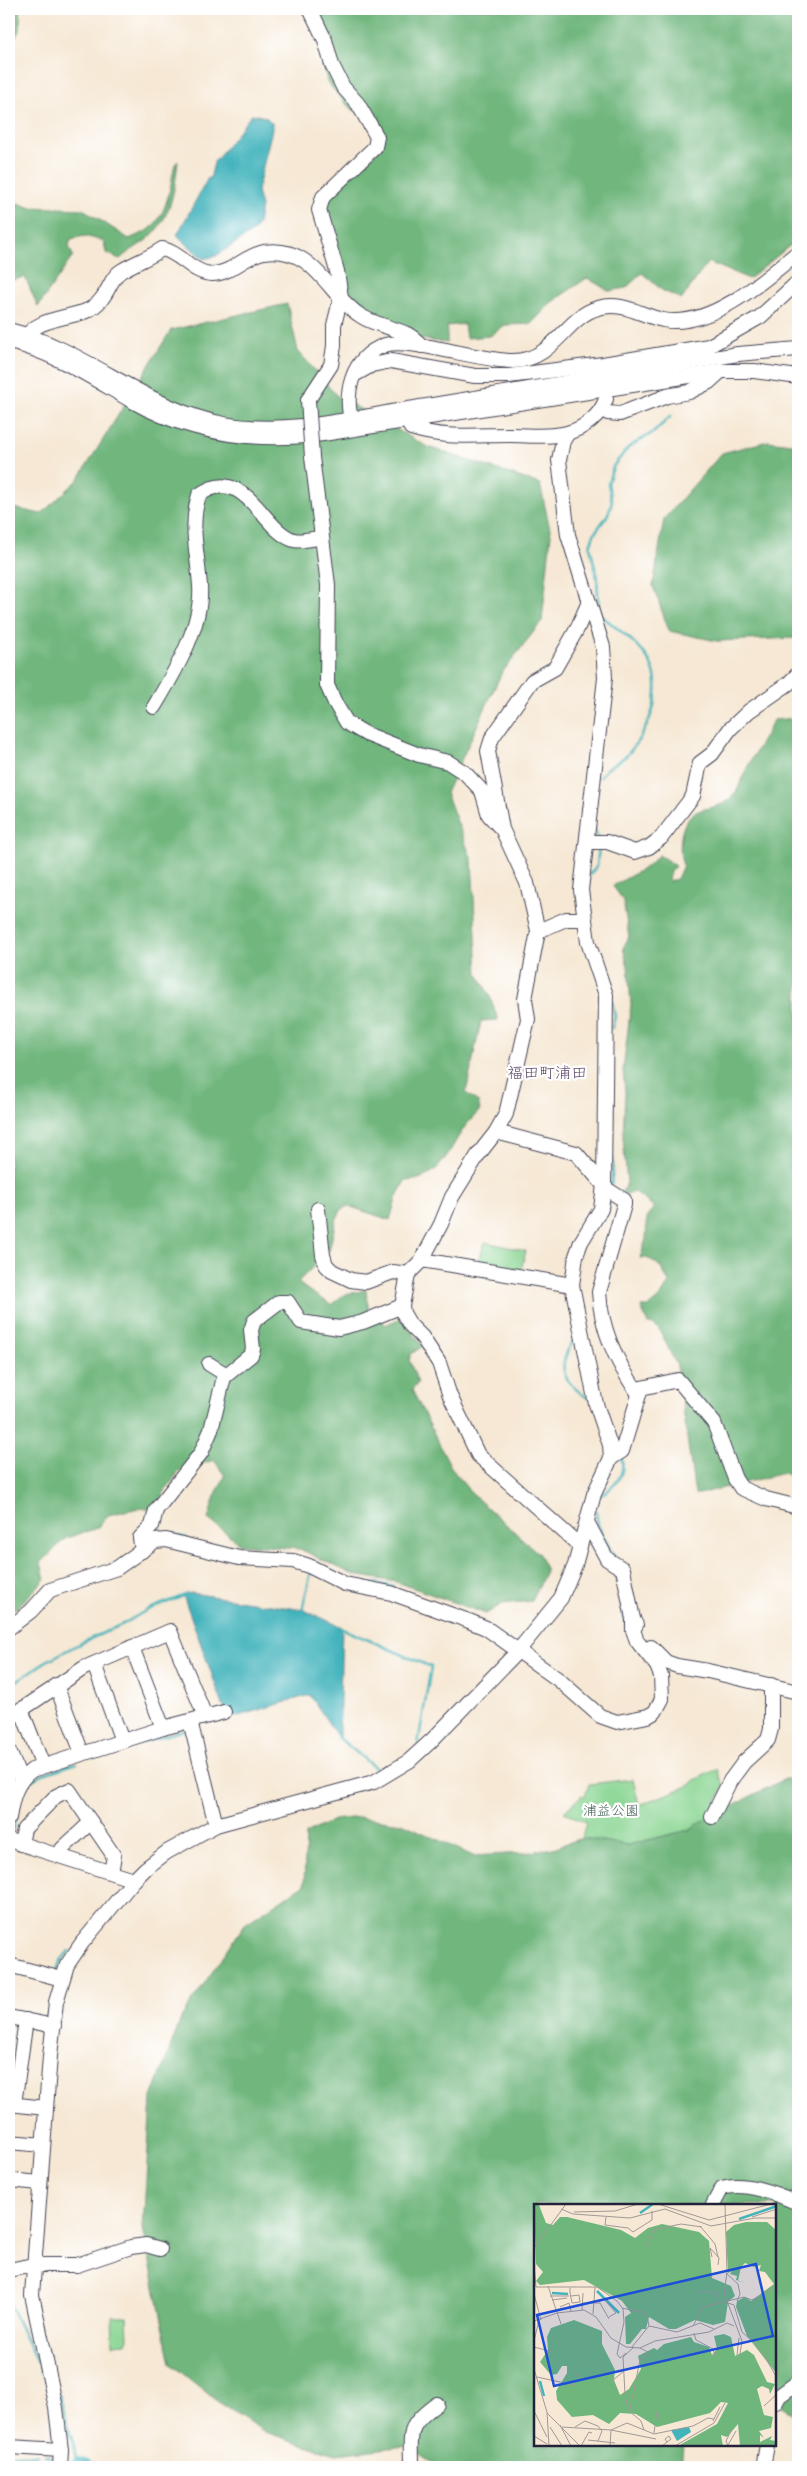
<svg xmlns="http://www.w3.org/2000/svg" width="807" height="2476" viewBox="0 0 807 2476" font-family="Mali,'Klee One',sans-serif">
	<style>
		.green { fill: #8ad593; stroke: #567c67 }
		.forest { fill: #6fb67d; stroke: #486c5c }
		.water { fill: #43b3bc; stroke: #326a7c }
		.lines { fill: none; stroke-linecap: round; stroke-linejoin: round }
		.stream { stroke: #43b3bc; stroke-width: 2.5 }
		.river { stroke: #43b3bc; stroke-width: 16 }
		.minor-casing { stroke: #424052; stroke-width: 16 }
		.minor { stroke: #fff; stroke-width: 14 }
		.minor-bridge-casing { stroke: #424052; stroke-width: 16; stroke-linecap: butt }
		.minor-bridge { stroke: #fff; stroke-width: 14 }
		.labels { text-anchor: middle; stroke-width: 4.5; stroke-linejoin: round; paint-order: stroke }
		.park-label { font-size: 14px; fill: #46615a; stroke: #fff }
		.quarter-label { font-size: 16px; fill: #5f4867; stroke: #fff }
		.inset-river { fill: none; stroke: #43b3bc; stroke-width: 2.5 }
		.inset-road { fill: none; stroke: #a19997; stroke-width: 1 }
		.view { fill: #1d4ed8; fill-opacity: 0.15; stroke: #1d4ed8; stroke-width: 2.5 }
		.inset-edge { fill: none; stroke: #22223b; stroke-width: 2.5 }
	</style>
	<rect width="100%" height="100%" fill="#fff"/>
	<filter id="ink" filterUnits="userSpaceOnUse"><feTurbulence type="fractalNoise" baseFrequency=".02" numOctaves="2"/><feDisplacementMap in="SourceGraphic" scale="10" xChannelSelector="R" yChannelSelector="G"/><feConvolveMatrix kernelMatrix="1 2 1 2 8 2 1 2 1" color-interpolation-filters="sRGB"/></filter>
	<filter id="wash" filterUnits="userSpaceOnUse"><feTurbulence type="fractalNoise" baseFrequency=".0096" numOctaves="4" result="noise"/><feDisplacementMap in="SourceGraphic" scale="20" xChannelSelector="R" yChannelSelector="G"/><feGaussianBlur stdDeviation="1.12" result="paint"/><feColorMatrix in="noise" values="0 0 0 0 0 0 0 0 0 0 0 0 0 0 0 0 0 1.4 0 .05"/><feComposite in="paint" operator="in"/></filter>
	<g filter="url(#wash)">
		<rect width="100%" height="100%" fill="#f6e8d4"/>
		<g class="green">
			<polygon points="485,1242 526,1251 520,1274 477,1266"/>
			<polygon points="717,1769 724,1786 709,1817 689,1830 628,1845 582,1838 586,1822 564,1812 582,1795 585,1796 589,1784 633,1779 639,1805 691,1785 693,1781"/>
			<polygon points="112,2317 127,2317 128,2338 126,2343 113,2344"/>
		</g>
		<g class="forest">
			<polygon points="9,9 20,9 20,29 9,49"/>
			<polygon points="302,9 798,9 798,239 749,279 708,262 682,299 663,291 642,273 626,288 609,291 587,278 552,302 531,324 505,325 490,336 466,338 464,324 447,326 447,343 421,339 363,313 345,296 325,208 331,193 381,148 382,127 349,107 327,82 319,36"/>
			<path d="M178,161C175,189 171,216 151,236C142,245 129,250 120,259L106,253L104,241L84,236L71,239L69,246L73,256L38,307L25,277L9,281V179L16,186L14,202L29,207L83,209L129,239C135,236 145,233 150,229C168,213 170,186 175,164Z"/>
			<path d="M287,304L298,351L337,396L428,447L540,484L551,534L542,621L501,674L446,793L472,860L478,974L490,996L498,1020L481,1021L466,1093L478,1102L480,1110C475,1116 468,1122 464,1128C447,1153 440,1180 405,1181L397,1196L390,1220L348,1206L342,1209L336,1220L329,1251L298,1282C308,1292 320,1297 332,1305L343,1295L366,1290L370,1321L381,1318L385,1325L401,1318L423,1346L411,1354L409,1360L418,1383L412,1390L452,1469L471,1493L539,1554L546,1571L532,1601L502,1604L486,1614L397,1582L354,1575L300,1549L240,1544L208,1519L215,1496L225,1476L214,1460L179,1471L152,1510L143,1507L108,1515L98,1528L66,1538L41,1563L45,1579L18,1607L9,1610V507L41,514L78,480L171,330Z"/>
			<polygon points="768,441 798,445 798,638 717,641 669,631 653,586 664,519 722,453"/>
			<path d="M798,718V1479L783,1473L695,1495L677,1366L660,1331L654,1325L648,1324L641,1307H649L661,1296L669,1283C663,1270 656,1257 640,1258L646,1239L647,1217L654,1207L633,1191L625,1195L622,1192L627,1183L623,1137L625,1092L623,1070L631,1005L628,966L623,948L629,937L623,900L613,886L646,867L659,855L676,866L670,870L669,881L677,879L683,865C678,851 679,822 694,813C705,807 725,807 732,797C740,788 741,779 746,770C754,753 766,737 773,720Z"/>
			<polygon points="787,1778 798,1782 798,2417 776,2402 776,2205 536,2205 536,2445 683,2445 681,2467 440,2467 406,2446 335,2454 265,2432 217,2401 171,2364 143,2228 151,2100 182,2016 245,1924 304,1885 306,1834 334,1820 360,1817 402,1823 473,1856 525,1853 553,1848 582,1838 628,1845 689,1830 709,1817"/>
		</g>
		<g class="water">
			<polygon points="252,114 266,117 272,123 272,129 257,192 261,206 258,224 254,231 216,256 203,259 177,235 208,178 210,179 215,159 217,159"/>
			<polygon points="191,1593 304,1610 342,1627 339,1739 310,1695 228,1719 183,1595"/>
		</g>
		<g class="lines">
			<g class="stream">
				<path d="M600,777C607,765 621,762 629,753C652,724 671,680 640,649C628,636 613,625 599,614L597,577L590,546L594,534L607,516L610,509L612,501L608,484L611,473L614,465L629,447L654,432L671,416"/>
				<polyline points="594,827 598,838"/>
				<polyline points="589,875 597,866 599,846"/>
				<polyline points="612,1028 615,1016 612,1002"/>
				<polyline points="610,1153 613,1165 611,1187"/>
				<polyline points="608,1209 611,1197"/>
				<path d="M577,1336C555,1365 560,1381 591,1400"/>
				<path d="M600,1496C614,1487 627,1475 621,1457"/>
				<polyline points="596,1511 598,1525 614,1557"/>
				<polyline points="153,1535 162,1532 186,1538"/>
				<polyline points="228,1548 245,1552"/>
				<polyline points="616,1572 627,1630"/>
				<polyline points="375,1583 394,1587"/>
				<polyline points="20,1611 31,1601"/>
				<polyline points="302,1611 311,1572"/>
				<polyline points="341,1628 431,1667 418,1744"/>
				<polyline points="9,1686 45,1662 77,1645 125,1623 147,1610 186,1595"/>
				<polyline points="338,1737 381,1773"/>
				<polyline points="94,1757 187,1729"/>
				<polyline points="29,1782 43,1774 77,1763"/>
				<polyline points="11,1836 15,1819"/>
				<polyline points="56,1974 60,1962 69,1951"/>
				<polyline points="9,2304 43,2375"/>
				<polyline points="59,2394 79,2465"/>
				<polyline points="9,2455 37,2455"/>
				<polyline points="45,2456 57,2459"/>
				<polyline points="65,2461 79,2465"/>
			</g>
			<polyline class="river" points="79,2465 85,2467"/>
		</g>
	</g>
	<g filter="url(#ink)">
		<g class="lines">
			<g class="minor-casing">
				<g id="minor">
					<path d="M9,330C86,349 145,409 224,424C290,436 361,416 427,406C531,389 635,372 738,354L798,349"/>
					<path d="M25,340C32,319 69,318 86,311C109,301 108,279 121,271C134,263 149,258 162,249C180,252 193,274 212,274C231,274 244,256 264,252C314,244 328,296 361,316C375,325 392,327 407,334C413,337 418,342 422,346"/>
					<path d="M9,342C54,352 92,378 132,401C191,434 255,443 323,434L721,371H754L798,377"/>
					<polyline points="356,374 372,365 391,361 475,376 509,376 603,364 709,346 760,317 798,282"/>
					<polyline points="308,400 331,365 334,346 334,325 341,297 337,271 319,210 323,197 375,147 377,137 358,104 343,87 332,65 325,40 310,9"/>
					<polyline points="602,410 608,413 620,414 667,396 689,392 709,382 721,371"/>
					<path d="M407,421L411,428C443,439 476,435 510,435C529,435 549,438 567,433C585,428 600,416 606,399"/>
					<path d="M353,427C343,395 350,358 385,345C408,337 481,361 513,361C555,360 565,317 598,308C622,301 640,315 663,320C710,329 765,280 798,252"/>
					<polyline points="312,457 328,585 327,685 335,703 347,723 366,734 419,755 448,762 465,773 482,791 489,815 499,826"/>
					<path d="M154,707C174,673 203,626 200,586C198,555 189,526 199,495C245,462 262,531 294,540C301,542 314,538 321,538"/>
					<polyline points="588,842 607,842 635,852 649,847 661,838 693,796 700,763 712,754 730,729 749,711 788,684 798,674"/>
					<polyline points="538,931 566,919 583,919"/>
					<path d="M496,1132L576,1153L608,1190L624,1200V1205L599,1292C601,1329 617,1364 639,1394"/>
					<polyline points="318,1209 323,1255 326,1265 332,1271 351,1280 366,1282 393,1272 408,1274"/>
					<polyline points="422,1260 572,1285"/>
					<polyline points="209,1364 222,1372 224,1377 251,1355 253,1349 251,1330 254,1321 279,1302 288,1302 301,1322 339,1328 363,1322 402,1306"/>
					<polyline points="611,1458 622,1451 641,1388 678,1380 714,1423 735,1479 741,1488 766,1499 798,1507"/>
					<polyline points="587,1522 607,1559 623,1569 633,1619 636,1625"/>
					<polyline points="579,1545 478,1455 450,1396 439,1363 422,1337 410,1325 403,1313 402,1306 408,1274 422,1260 441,1224 452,1197 478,1155 496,1132 506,1114 528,1019 525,999 538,931 527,883 502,829 488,751 492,738 532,681 555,668 577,629 588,604"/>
					<polyline points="142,1551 140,1538 152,1526 156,1510 201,1453 211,1430 224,1377"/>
					<polyline points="9,1628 31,1611 50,1590 117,1568 155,1541 166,1540 239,1558 293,1561 309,1566 345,1584 391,1593 469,1621 486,1628 559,1680 600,1716 617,1722 648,1716 655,1712 662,1699 661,1676 657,1666 637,1641 633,1630 633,1619"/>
					<polyline points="132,1647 163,1728"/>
					<polyline points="651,1647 666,1662 677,1666 708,1671 798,1692"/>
					<polyline points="94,1664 122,1741"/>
					<polyline points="56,1685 82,1753"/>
					<polyline points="21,1709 43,1766"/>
					<polyline points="9,1718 84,1668 170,1631 205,1716"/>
					<polyline points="190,1721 216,1825"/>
					<polyline points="9,1751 21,1780"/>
					<polyline points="712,1817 730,1781 744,1762 768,1740 771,1729 771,1685"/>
					<path d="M9,1818C12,1799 15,1783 32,1770L163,1728L224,1712"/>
					<polyline points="9,1840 134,1880"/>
					<polyline points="21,1844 24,1829 56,1796 69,1790 114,1856 111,1872"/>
					<polyline points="60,1856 62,1849 91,1822"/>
					<polyline points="9,1965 62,1979"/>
					<polyline points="9,2017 54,2026"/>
					<polyline points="9,2104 46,2108"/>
					<polyline points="14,2104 26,2020"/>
					<polyline points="9,2142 43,2145"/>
					<polyline points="9,2180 40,2183"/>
					<path d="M713,2205L722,2188C745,2181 777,2194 798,2203"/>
					<polyline points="9,2270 33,2265 77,2265 131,2247 146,2245 160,2249"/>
					<polyline points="776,2402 779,2396 798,2382"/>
					<polyline points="9,2447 61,2450"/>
					<polyline points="60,2467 61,2450 56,2408 32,2295 50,2056 56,2002 67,1965 82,1943 134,1880 146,1868 167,1852 216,1825 374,1782 409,1761 431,1741 518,1651 561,1598 575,1565 594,1494 611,1458 610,1445 596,1404 572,1285 576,1256 581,1242 601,1209 604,1185 606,995 588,942 581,890 605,678 603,647 568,535 559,460 563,441 568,433"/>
					<path d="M411,2467C411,2432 406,2426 437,2404"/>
					<polyline points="763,2467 767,2445"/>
				</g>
			</g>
			<use href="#minor" class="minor"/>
			<g class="minor-bridge-casing">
				<polyline id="minor-bridge" points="308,400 312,457"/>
			</g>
			<use href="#minor-bridge" class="minor-bridge"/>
		</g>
	</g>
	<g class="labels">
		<g class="park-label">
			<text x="611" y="1815">浦益公園</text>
		</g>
		<g class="quarter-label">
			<text x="547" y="1078">福田町浦田</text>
		</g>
	</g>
	<g transform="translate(534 2204)">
		<rect width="242" height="242" fill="#f6e8d4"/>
		<path d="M0,0L5,1L12,19L19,21L26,13H33L87,26L101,34L114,24L128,20L165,28L175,37L178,74L197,82L201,92L194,98L191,118L179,121L161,116L142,125H135L115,113L112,125H108L96,140H92L91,113L97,109L88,97L50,76L6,81L2,77L9,68L2,60ZM212,18H233L242,26V169L213,132L202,103L203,97L211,93L217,97L240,80L231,68L225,67L227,61L220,63L211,59L207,63L204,77L212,79L202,76L203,72L196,70L198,67L194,69L192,28L200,21ZM40,116L68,127V140L81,166L80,176L86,191L95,185L107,165L104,152L120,144L123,146L130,140L157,133L160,138L175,143L178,151L183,145L180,132L190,130L197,133L201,152L213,146L220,151L233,178L241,180L236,190L235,185L228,182L223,185L230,211L239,213L237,224L225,227L230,234L226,231V238L238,232L236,236L242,237V242H206L204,220L193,233L187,231L189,242H144L183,220L194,199L187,198L176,209L123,223L102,210L86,209L75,220L59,211L38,213L23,196L22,187L33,169V162H28L23,170L17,171L6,158L14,146L13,133L17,124Z" fill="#6fb67d"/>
		<path d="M155,223L157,228L143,237L137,226Z" fill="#43b3bc"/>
		<path class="inset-river" d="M106,9L119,0M205,15L243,2M63,87L85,109M18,89L34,90M6,177L10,192"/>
		<path class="inset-road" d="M124,0L175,16L237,0M191,0L193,69L190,89L208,137L205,156M27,5L39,10L96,14L131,5L177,22L221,14H243M40,8L81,7L104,0M72,13L71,21L94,24L99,28L118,16V7M218,13L243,5M166,22L181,40L184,53M0,44L32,0M113,44L119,26L147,20L168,23M178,53L176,44L185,54L184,61M0,60L2,83H63L83,97L89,105L90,118L83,150L86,154L92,149M192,69L204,80L206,90L203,97M14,82L27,120M36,84V89L38,99L46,98L45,91L37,92M163,88H183L181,100M0,90L7,116M16,92H35M18,96L33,94M65,98L70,95L82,109L75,113M49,99H66L75,115M194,99L200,101L208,128L225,143L243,174M26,103L35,99L37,107M88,104L105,108M48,106L49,89M106,107L113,111L115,122M59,110L61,83M0,117L23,109L50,106L62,113L77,134L92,143L106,144L121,137L175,128L193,119L200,122M159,122L169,103L210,93L218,96L243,82M160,129L162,136L179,145L181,152M0,137L5,116M0,143L19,148M98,143L115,122L143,128L166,119L180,125M100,143L89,153L91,190L94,206L107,217L110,226M203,151L205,134M0,165L13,208L15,242M3,173L40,181L44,174L41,168M78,177L90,167M230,202L243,190M96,205L106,156L114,148L106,144M0,207L13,233M13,209L46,242M179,217L186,203M26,221L37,242M16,223L28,242M28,223L77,226L93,219L120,230L159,222L174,214L180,215M41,223L51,217L64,222L68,227L64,237M77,226L122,235M120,229L123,207M0,232L13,240M54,236L81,239M194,241L202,227M47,242L55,228L58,229M76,242L77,226M128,242L137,235L135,232L131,235L133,238M141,242L180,219L191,199M194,242L192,237L197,227"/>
		<path class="view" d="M222,60L239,132L20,182L3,111Z"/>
		<rect width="242" height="242" class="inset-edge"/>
	</g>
	<rect width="807" height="2476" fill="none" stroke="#fff" stroke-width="30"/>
</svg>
